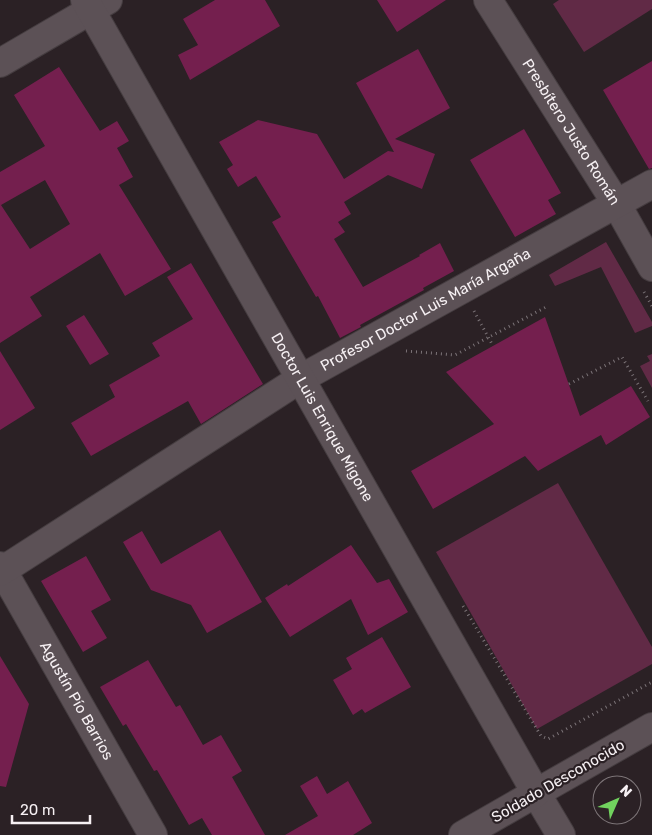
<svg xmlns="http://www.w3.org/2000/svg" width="652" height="835" viewBox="0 0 652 835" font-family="Rubik,sans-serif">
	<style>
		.green { fill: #612a46 }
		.building { fill: #741f4e; fill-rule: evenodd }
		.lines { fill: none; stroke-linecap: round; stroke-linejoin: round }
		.minor-casing { stroke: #453d40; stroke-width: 30 }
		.tertiary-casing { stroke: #453d40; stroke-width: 30 }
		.path { stroke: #7c7478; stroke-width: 3; stroke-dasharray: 1 4; stroke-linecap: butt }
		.minor { stroke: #5c5156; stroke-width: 28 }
		.tertiary { stroke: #5c5156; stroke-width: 28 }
		.labels { text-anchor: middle; stroke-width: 4.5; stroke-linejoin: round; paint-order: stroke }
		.street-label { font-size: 15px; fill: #f6f0f3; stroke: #2b2125 }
	</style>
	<rect width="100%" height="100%" fill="#2b2125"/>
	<g class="green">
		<polygon points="559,0 652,0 652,9 584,52 553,4"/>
		<polygon points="606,242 652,322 652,326 635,333 601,267 555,286 549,275"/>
		<polygon points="652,354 652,388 640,366 650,361 647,356"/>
		<polygon points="558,483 652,647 652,664 537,729 436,552"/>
	</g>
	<g class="building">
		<polygon points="215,0 265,0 280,26 190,80 178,55 198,45 183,19"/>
		<polygon points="377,0 446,0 397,32"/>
		<polygon points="418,49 450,108 395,139 435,154 422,189 388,175 344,202 351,214 338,222 345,232 334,239 363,287 420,256 419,255 440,243 454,271 423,288 424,290 360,325 361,327 340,338 318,296 316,297 272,222 281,217 256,176 238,187 227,169 233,165 219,142 258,120 317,134 344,179 388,151 394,152 356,83"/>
		<polygon points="652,61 652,168 649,169 603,90"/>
		<path d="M59,67L100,131L117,121L129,141L117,148L133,177L119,185L171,269L125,296L100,253L30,297L42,316L0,343V172L45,146L14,95ZM45,180L70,224L30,249L1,205Z"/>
		<polygon points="524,129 561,193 548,200 556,214 515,237 470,160"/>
		<polygon points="191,263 263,384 201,424 188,401 91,456 71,423 115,397 109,385 160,356 152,343 193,319 167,277"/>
		<polygon points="84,315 109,354 90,365 66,326"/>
		<polygon points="545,317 580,416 631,386 650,417 606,445 601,435 538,471 525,456 433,509 411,471 494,424 446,372"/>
		<polygon points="0,351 35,408 0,430"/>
		<polygon points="220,530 262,602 207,633 191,605 151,590 123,542 142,531 161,564"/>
		<polygon points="351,545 377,583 389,579 408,612 368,635 351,599 290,637 265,598 287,584 288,586"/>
		<polygon points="86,556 111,600 91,611 107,638 83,652 41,581"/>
		<polygon points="382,637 411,687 365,713 362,709 353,715 333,680 352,669 346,658"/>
		<polygon points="0,656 29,704 6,787 0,786"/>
		<polygon points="148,660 176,707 180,705 203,745 221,735 242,771 232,777 265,835 212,835 202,818 189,825 157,770 154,771 126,724 123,726 100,687"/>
		<polygon points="317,776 327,794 348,781 372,823 353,835 285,835 318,816 300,786"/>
	</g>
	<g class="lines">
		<g class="minor-casing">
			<g id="minor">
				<path id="s1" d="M488,0L616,203L652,267"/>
				<polyline points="0,63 108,0"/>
				<path id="s2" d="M0,566L153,835"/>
				<path id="s3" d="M0,572L300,379L652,184"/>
				<polyline points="561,835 536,793 652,727"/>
			</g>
		</g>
		<g class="tertiary-casing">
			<g id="tertiary">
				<path id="s4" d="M85,0L536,793L463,835"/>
			</g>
		</g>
		<g class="path">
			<polyline points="644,292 652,306"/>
			<polyline points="474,311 493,346"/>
			<polyline points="406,351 455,355 548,306"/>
			<polyline points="569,384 622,357 648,401"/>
			<polyline points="463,606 541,736 548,739 652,682"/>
		</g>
		<use href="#minor" class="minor"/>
		<use href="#tertiary" class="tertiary"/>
	</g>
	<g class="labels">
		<g class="street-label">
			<text dy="5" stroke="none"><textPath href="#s1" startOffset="156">Presbítero Justo Román</textPath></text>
			<text dy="5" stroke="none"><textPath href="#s3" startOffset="500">Profesor Doctor Luis María Argaña</textPath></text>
			<text dy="5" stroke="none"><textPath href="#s4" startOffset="480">Doctor Luis Enrique Migone</textPath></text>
			<text dy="5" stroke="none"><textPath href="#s2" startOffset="155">Agustín Pío Barrios</textPath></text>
			<text transform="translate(558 781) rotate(-30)" y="5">Soldado Desconocido</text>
		</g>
	</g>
	<g transform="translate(617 800) rotate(45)"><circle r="24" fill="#2b2125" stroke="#7c7477"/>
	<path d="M0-4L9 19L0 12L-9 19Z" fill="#71d25e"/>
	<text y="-8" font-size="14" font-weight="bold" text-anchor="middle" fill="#f6f0f3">N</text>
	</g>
	<path d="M12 815v8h78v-8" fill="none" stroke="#f6f0f3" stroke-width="2.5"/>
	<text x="20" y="815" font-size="15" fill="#f6f0f3" stroke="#2b2125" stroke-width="4" paint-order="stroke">20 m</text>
</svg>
